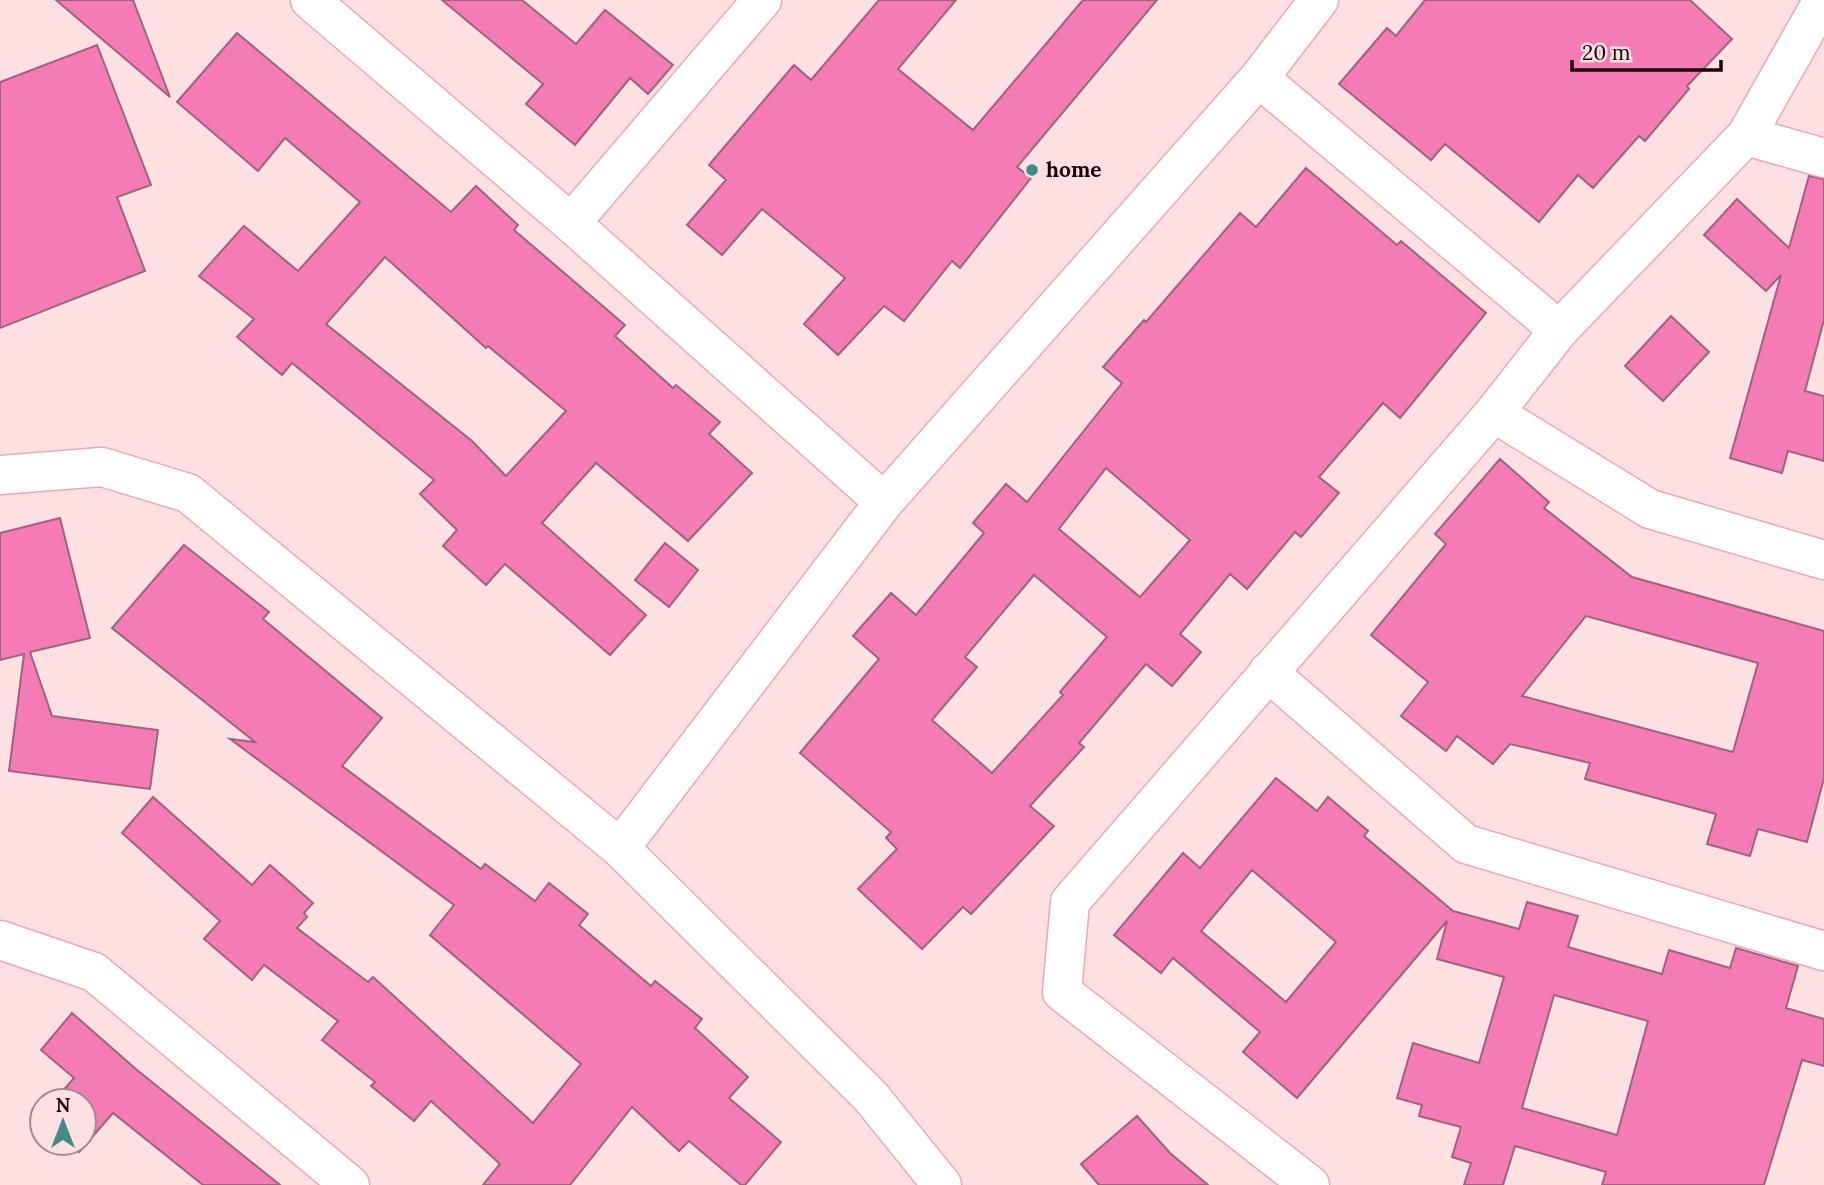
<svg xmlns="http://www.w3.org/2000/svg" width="1824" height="1185" viewBox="0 0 1824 1185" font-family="Lora,serif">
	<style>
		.building { fill: #f57bb5; stroke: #9f637e; stroke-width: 2; fill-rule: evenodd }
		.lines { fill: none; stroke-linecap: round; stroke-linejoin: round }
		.minor-casing { stroke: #efa8b0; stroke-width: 41 }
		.minor { stroke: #fff; stroke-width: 38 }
		.poi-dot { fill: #438b88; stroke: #fedfe2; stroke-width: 2.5 }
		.labels { text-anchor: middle; stroke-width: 5; stroke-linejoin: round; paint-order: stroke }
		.poi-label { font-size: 21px; font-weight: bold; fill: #1d0509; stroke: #fedfe2; text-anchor: start }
	</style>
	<rect width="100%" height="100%" fill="#fedfe2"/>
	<g class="building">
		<polygon points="56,0 133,0 170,97"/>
		<polygon points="442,0 522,0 576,44 605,10 673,65 648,94 630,78 575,145 526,104 543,84"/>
		<polygon points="879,0 956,0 898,69 973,130 1083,0 1157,0 1017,167 1031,178 960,268 952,261 904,321 884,306 838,355 804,324 845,278 762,209 722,255 687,225 726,180 709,165 794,65 811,80"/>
		<polygon points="1425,0 1690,0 1732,39 1687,86 1689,89 1645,141 1639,136 1593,188 1578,175 1539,222 1445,144 1431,160 1339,84 1387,28 1396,36"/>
		<path d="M237,33L451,212L476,186L518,225L514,230L625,325L615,336L673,388L676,385L720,422L709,434L752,473L688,541L596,463L542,523L646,615L610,655L505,564L486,585L443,546L457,530L420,494L434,480L292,363L282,375L237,337L254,319L199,276L244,226L298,271L360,202L285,138L258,171L177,102ZM385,257L486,348L488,346L566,411L506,476L472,441L326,324Z"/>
		<polygon points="97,45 151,185 117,197 145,271 0,328 0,82"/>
		<path d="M1306,168L1397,245L1401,241L1486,313L1400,418L1383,403L1319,477L1339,493L1301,537L1295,532L1247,589L1230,574L1180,634L1201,652L1172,686L1146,664L1079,743L1084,747L1030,806L1054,826L971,914L963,907L922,949L858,889L897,849L886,838L891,832L800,753L879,659L853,636L891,593L916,615L984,533L973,523L1006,484L1027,502L1122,383L1103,367L1144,320L1146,322L1240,213L1256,227ZM1106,468L1190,540L1140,597L1059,529ZM1034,575L1107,637L1060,692L1063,695L992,773L932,720L977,667L965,657Z"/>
		<polygon points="1809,176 1824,179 1824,320 1805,391 1824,396 1824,461 1788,451 1782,473 1730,458 1781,275 1766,291 1704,235 1737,199 1789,248"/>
		<polygon points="1671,316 1709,352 1663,401 1625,366"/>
		<path d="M1500,459L1549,502L1544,508L1632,577L1824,631V778L1807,842L1758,829L1750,856L1707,844L1716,814L1585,779L1590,763L1510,744L1493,764L1457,736L1446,751L1401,716L1428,682L1371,635L1446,544L1435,534ZM1586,616L1758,663L1733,752L1522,696Z"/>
		<polygon points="60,518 90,638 30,652 52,716 158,730 150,789 9,771 24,654 0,660 0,533"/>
		<polygon points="665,543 698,570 669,607 635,580"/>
		<polygon points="184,545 269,612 263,619 382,718 342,766 481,869 485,864 535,901 549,883 588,914 579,925 651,986 655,981 702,1019 695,1028 748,1077 729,1098 781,1142 745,1185 741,1185 689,1141 679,1151 632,1107 570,1185 483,1185 500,1164 431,1101 414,1121 371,1086 375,1082 322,1040 338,1021 264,965 252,980 204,939 220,921 122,833 153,797 252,885 270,865 313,903 304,913 307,917 297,928 368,982 373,977 533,1123 581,1064 430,935 454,905 230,739 255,742 112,628"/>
		<path d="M1276,778L1317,811L1328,797L1368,831L1364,836L1453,911L1519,929L1527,902L1578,916L1568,947L1662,974L1669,950L1730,968L1736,948L1798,966L1786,1008L1824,1019V1066L1802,1060L1764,1185H1602L1606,1172L1515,1146L1503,1185H1464L1471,1163L1452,1157L1461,1127L1419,1116L1422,1105L1397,1098L1413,1043L1479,1063L1504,977L1437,959L1447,921L1297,1098L1243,1052L1260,1032L1173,958L1161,973L1114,935L1183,853L1200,868ZM1252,870L1336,942L1286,1002L1201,931ZM1554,995L1648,1021L1617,1135L1522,1108Z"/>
		<polygon points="72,1013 137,1070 280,1185 203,1185 113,1113 79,1152 68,1143 84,1143 84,1101 54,1101 74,1078 41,1050"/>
		<polygon points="1137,1116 1170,1153 1208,1185 1099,1185 1081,1164"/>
	</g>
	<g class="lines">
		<g class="minor-casing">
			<g id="minor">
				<polyline points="310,0 571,223 884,502"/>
				<polyline points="1259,78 1559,330"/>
				<polyline points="1746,136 1824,158"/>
				<polyline points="571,223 762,0"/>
				<polyline points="1494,413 1650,509 1824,560"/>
				<polyline points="0,475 102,467 188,493 620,848 871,1097 942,1185"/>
				<polyline points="1268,672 1466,844 1824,951"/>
				<polyline points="620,848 884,502 1259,78 1319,0"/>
				<polyline points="0,940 94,972 350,1185"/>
				<polyline points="1310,1185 1062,992 1070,902 1494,413 1559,330 1746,136 1823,0"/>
			</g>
		</g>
		<use href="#minor" class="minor"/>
	</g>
	<circle class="poi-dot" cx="1032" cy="170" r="7"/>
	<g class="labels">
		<g class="poi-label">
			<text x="1046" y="177">home</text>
		</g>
	</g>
	<g transform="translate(63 1122)"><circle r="33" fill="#fedfe2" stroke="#a4888b" stroke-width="2"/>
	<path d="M0-5L12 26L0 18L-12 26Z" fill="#438b88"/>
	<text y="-10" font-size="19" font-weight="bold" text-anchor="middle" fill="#1d0509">N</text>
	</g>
	<path d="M1572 60v10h149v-10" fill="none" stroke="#1d0509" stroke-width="3.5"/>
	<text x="1582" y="60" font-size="21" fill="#1d0509" stroke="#fedfe2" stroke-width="5" paint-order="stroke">20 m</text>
</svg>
